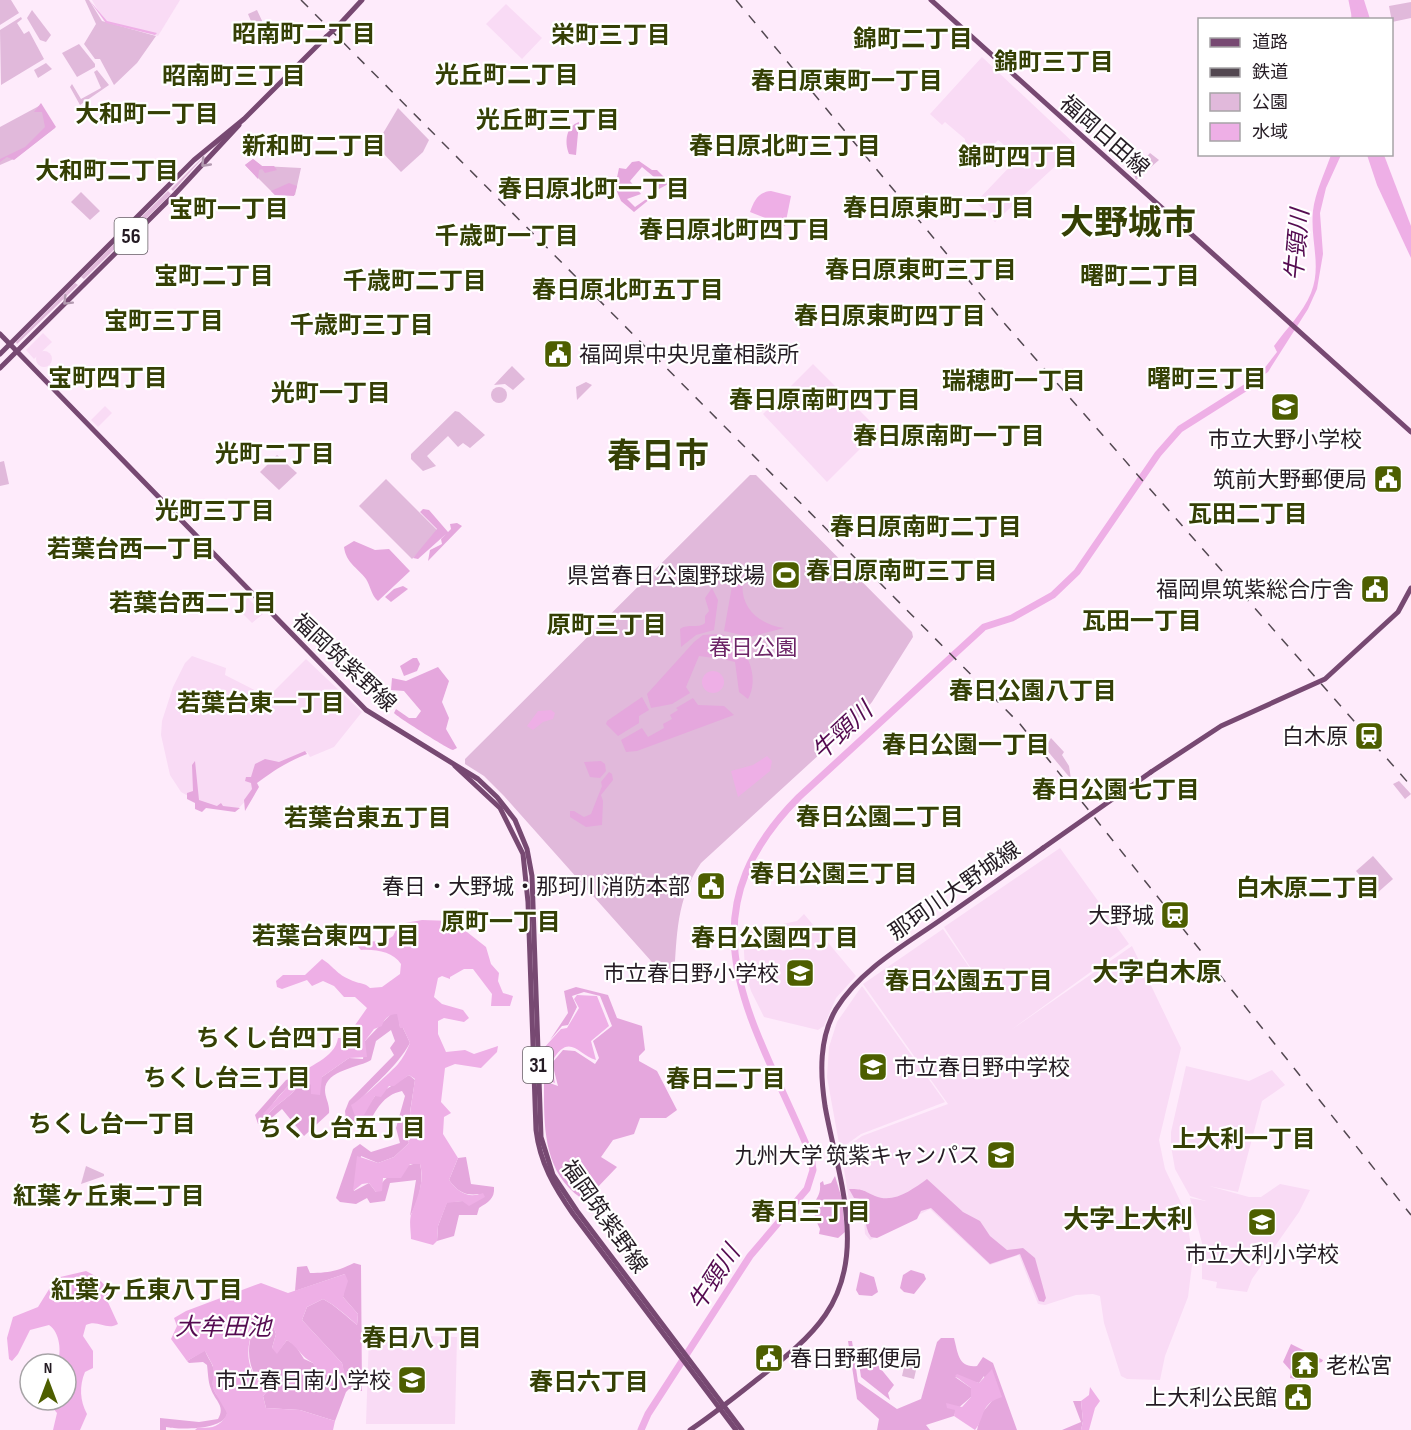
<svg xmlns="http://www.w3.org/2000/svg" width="1411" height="1430" viewBox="0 0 1411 1430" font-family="'Sofia Sans Condensed','Noto Sans JP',sans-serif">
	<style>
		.built { fill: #f9dbf5 }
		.green { fill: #e1b9db }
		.forest { fill: #e5a7dd }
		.water { fill: #eeafe6 }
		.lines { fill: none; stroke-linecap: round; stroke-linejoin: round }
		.river { stroke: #eeafe6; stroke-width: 7 }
		.major { stroke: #774972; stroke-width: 5 }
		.rail { stroke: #534851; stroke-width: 1.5; stroke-dasharray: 10 10; stroke-linecap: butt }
		.major-bridge { stroke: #774972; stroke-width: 5 }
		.oneway { stroke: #b49bb1 }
		.labels { text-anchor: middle; stroke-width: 4.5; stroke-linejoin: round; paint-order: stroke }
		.shield { fill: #fff; stroke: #665f65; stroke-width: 1.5 }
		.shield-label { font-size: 21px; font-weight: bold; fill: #241b23 }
		.street-label { font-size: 22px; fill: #241b23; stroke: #fff }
		.poi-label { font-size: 22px; fill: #241b23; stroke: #fff; text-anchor: end }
		.park-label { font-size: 22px; fill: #6d2567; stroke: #fff }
		.neighbourhood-label { font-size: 24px; font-weight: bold; fill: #354005; stroke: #fff }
		.water-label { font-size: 24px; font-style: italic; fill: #550b51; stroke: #fff }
		.quarter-label { font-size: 26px; font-weight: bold; fill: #354005; stroke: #fff }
		.town-label { font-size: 34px; font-weight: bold; fill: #354005; stroke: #fff }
	</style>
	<rect width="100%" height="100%" fill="#feebfb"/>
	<g class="built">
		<polygon points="92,0 180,0 158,36 104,21"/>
		<polygon points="506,4 542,38 522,59 486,24"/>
		<polygon points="982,57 1077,146 995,222 976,202 1019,157 998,140 979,161 966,149 965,139 945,122 942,125 930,114"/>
		<polygon points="43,333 52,342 34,359 26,350"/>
		<circle cx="44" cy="359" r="8"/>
		<polygon points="813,364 879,430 827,482 763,414"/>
		<polygon points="105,406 112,413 98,427 91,420"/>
		<polygon points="248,598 263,614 252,623 237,608"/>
		<polygon points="192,656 226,668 225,675 268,697 306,659 362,712 334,747 310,757 307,752 277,764 255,783 254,792 237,810 206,806 181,792 170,775 161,735 162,721 173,687 185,663"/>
		<polygon points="1060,848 1129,944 1011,1030 1132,946 1181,1048 1159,1140 1165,1169 1185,1211 1193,1257 1188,1297 1165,1356 1160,1380 1127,1379 1121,1376 1104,1323 1100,1296 1093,1294 1076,1295 1045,1305 1038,1304 1019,1255 990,1265 930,1209 870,1240 865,1234 863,1207 858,1201 849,1200 841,1151 862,1136 948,1104 863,984 943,929 989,996 944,927"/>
		<polygon points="804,914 856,976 836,998 824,1026 818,1030 764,1017 751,991 745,971 743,932 797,921"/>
		<polygon points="862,986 945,1102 861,1134 840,1149 827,1077 829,1047 837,1022"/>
		<polygon points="1186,1066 1249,1081 1272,1070 1285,1085 1262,1101 1238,1192 1209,1186 1249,1197 1261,1197 1280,1184 1310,1190 1299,1212 1252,1279 1247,1292 1216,1288 1217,1282 1202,1279 1202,1243 1190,1198 1206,1201 1190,1196 1175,1169 1171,1146 1171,1132"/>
		<polygon points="369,1334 457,1337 455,1424 366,1424"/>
	</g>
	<g class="green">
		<polygon points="0,0 11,0 19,13 0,25"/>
		<polygon points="85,0 89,0 102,21 156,36 137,63 114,85 100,59 95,59 84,44 96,24"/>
		<polygon points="1411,2 1411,18 1392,22 1389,6"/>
		<polygon points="32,10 51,35 46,42 40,40 27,18"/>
		<polygon points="257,10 271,40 261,45 248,14"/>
		<polygon points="21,17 22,19 17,23 24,34 29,31 44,59 1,85 0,30"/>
		<polygon points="79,44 95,64 95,67 77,77 62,53"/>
		<polygon points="46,63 52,69 38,78 34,70"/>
		<polygon points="97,70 109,85 80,105 70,87 72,84 81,99 101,88 94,72"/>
		<polygon points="39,106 55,128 16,158 0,165 0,127"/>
		<polygon points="398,108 429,140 423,152 401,172 382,152 382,135"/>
		<polygon points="210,150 173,191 171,189"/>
		<polygon points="1150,153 1159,160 1136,180 1133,172"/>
		<polygon points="253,159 262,166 301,168 295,195 275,195 245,165"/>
		<polygon points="168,191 171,194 129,235 126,232"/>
		<polygon points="81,192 100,211 90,220 71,202"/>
		<polygon points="123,235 126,238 84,279 81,277"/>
		<polygon points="75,283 78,285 17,344 16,342"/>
		<polygon points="512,366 525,379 513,390 505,384 494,385"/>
		<polygon points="586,382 592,385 577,400 576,387"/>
		<circle cx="499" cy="395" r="8"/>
		<polygon points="455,411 459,412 485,435 470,448 463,443 458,447 448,436 427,456 436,466 423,471 411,459 411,454"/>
		<polygon points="277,455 297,473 279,490 260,472"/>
		<polygon points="4,461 9,484 0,486 0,462"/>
		<path d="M750,475H756L912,632L913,637L872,702L858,719L701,863C676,899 677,936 674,978L668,980L504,796L484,776L465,764V759Z"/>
		<polygon points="386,479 439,532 412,559 359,506"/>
		<polygon points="1051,738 1064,752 1062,755 1069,766 1071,779 1045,748"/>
		<polygon points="1399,781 1411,794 1405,799 1393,784"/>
		<polygon points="1373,856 1393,879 1376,894 1356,871"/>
		<polygon points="86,1166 104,1174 104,1176 81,1184"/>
		<polygon points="907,1354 919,1357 914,1379 902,1376"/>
	</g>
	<g class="forest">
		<polygon points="41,103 56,127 14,160 7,157 0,162 0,159 25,147 45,127 42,112 34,112"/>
		<path d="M579,122L576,155L569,154C564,142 566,126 579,122Z"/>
		<polygon points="253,159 262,166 274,166 277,170 265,173 262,169 259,170 258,179 245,165"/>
		<polygon points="639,161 652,170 657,170 670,183 659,189 657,187 660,182 642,167 630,181 641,194 627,199 635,207 645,200 650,199 634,212 621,201 615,187 619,168 626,169 632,162"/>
		<polygon points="289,183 297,186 294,196 275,195 271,191"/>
		<polygon points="423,509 429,510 448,532 451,529 450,524 457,523 462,526 428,561 430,550 442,544 441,539 446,534 418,559 413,558 437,529 420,512"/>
		<path d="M354,541L375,550L389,549L410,571L378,601C371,595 371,587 366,579C357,567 346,563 344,547Z"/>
		<path d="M740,576L743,580C739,607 758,624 784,628L750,637L724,631L732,586Z"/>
		<polygon points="403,586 408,589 391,602 385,597 394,589"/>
		<path d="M712,588L718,600L714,630L696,635L681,647L680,629C688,623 698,629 705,623V616L709,611L705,598Z"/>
		<polygon points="717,634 714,658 699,656 686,687 690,693 672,704 651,708 647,694 694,642 703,635"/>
		<path d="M721,634C746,642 761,677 748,699L739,692L735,662L719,658Z"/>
		<polygon points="413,658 417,658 420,664 417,671 404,676 400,666"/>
		<path d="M438,667L449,681L442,702L449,718L446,729L457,748L453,750C448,749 396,716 394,713L396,709L409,718H416L421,711L404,691L391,690L392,678L406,681Z"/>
		<polygon points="642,697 649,710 639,716 639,723 618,736 606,724 607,721"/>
		<polygon points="693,698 698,705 724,706 734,715 637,751 626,752 621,740 642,728 648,737 664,728 663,724 672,719 670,715 678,710 676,708"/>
		<path d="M305,751L307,754C285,763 275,770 257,783L259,787L245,811L244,800L252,789L251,783L245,781L246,777H251L255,764L265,759L279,762Z"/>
		<polygon points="195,761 199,800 217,806 221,803 223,806 240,808 235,812 206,808 202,812 195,809 195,803 187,799 187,793 193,791 192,765"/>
		<polygon points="601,761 605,764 606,771 600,778 590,777 584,762"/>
		<polygon points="609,772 612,774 613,780 601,795 603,801 602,825 586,827 570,817 570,811 574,811 584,817 591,814 602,786 601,782"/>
		<path d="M576,987L608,995L617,1018L642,1026L645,1050L639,1056V1061L657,1071L677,1110L666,1118H640L634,1134L613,1140L601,1157L617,1167L594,1191L581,1198C542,1171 544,1124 544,1081L558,1086L552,1063L563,1050L575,1051L595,1064L599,1058L593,1041L612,1026L600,996L584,992L572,996L577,1007L568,1025L562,1026L550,1040L568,1013L564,991Z"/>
		<path d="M391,1014H398L400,1027L403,1028L410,1043C395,1069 377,1081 357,1103H370L375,1096L409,1075L415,1080L410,1112L412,1126L405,1132L409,1143L394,1157L378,1163L361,1156L354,1191L369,1183L376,1192C385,1175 401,1165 420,1163C424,1182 419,1200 410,1216L416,1180L390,1183L385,1201L370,1203L367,1198L356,1204L340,1202L336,1198L353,1149L360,1144L371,1152L400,1143L396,1128L405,1096L402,1091C383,1095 376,1110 368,1125L359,1126L346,1120L345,1111L349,1101L394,1055L390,1048L395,1041L391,1030L376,1041L371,1060C361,1067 325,1070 325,1090C325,1098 330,1104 329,1113L304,1136L282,1109L268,1121L258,1124L255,1115L286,1080L296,1077C287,1089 270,1102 267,1116C276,1103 289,1099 299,1085L312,1084L349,1058L363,1059L365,1041Z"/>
		<path d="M466,1157L471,1184L494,1187C495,1199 488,1202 479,1208L477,1215H459L454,1236L437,1241L438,1226L447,1202L463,1201L480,1194C465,1196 458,1192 449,1180L458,1158Z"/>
		<path d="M835,1176L842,1199L845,1232L838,1238L819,1234L820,1229C805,1197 822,1204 820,1183L823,1181L824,1185L831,1183Z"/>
		<path d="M927,1179L963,1212L980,1221L990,1236L1007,1250L1023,1248L1035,1258L1046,1298L1044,1302L1039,1301L1020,1254L990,1264L931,1208L921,1211L917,1219L877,1238L871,1237C863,1226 867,1211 860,1199L854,1198L849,1189C865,1189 863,1191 875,1196C894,1204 913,1189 927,1179Z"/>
		<path d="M354,1263L361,1265L362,1391L349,1389L346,1392L335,1421L300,1410L266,1408L263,1396L268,1391C249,1375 244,1351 254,1328L264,1325L274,1328L276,1334L272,1348L280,1349L287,1340L295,1345L304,1359L313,1363L323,1374L345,1378L342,1363L302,1320L307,1307L323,1299C336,1306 345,1315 357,1325L358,1314L343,1297L345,1274L295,1291L297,1267L307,1266L310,1273C328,1273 338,1271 354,1263Z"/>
		<polygon points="911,1270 924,1274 926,1279 914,1294 904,1292 900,1288 903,1275"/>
		<polygon points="860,1272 874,1277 878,1292 872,1296 859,1295 856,1290"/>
		<path d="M941,1338H954C958,1353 958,1368 977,1366L983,1357L993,1363L1017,1430H977L981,1414L992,1401L984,1376L979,1383L955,1377L971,1388V1397L956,1410L954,1416L926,1425L930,1430H877L879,1419L857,1399L848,1341H852L858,1382L897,1409L921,1399L937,1342Z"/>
		<polygon points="1291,1344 1323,1360 1322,1362 1314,1364 1307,1356 1301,1380 1290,1378 1291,1371 1283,1362"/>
		<polygon points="863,1347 894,1385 888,1393 890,1400 861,1377 857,1350"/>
		<path d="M205,1350C207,1357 211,1361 213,1367C215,1374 211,1383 214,1390C217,1398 228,1404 227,1414C224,1430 179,1430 166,1427V1430H160V1418L199,1422L218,1419C226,1406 215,1401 211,1389C208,1382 208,1372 207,1365L203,1362L189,1363L187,1361Z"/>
		<polygon points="1073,1401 1081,1401 1083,1421 1081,1430 1062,1430 1081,1422"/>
	</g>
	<g class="water">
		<polygon points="89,0 107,21 157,33 155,35 106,23"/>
		<polygon points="1354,0 1364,0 1370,19 1351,19"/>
		<path d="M1331,155H1341L1326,188L1320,213L1323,254L1317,289L1308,309L1268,372L1237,393L1260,374L1277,352L1274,346C1286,329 1303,313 1311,293C1322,266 1310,240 1313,211C1315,193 1325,172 1331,155Z"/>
		<polygon points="1367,155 1384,155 1411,226 1411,258 1377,185"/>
		<path d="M771,191L791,196L785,226L750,212C754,201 758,192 771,191Z"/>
		<circle cx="713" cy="682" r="11"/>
		<polygon points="551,710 555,713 553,719 543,722 533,730 527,726 538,711"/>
		<polygon points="767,756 772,761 770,771 738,797 731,771 753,765"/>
		<path d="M422,920L453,921L486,947L491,964L499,973L498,981L503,993L513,996L510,1006H491L492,994L473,969H464L450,977V979L442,976L438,978L434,997L442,1004L463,1010L469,1018L464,1022L444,1018L438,1021V1034L446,1052L465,1050L474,1054L498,1046L497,1052L481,1068L455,1064L445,1068L441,1102L451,1113L444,1117L443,1134L458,1158L449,1180C458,1192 468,1199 483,1193L485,1197L469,1206L462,1201L447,1203L438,1226L437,1241L433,1245L411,1239C411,1232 409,1222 411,1215C417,1197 425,1183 420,1164H410L401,1178H383L382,1191L376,1192L369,1183L362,1184L353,1191L357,1156L378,1163L394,1157L409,1143L405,1132L412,1125L410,1113L415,1079L409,1075L394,1086H389L381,1097L375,1096L364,1115L355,1116L351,1105C357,1103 393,1070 398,1064C403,1058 407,1050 410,1043L403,1028H400L397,1014C390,1014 384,1018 382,1026L374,1029L365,1041L367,1057L349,1058L322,1077L320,1095L311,1094V1084L299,1085C288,1100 276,1103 267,1116L263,1114C274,1102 284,1091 294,1079C307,1065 335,1059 338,1038H346L367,1008L355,997H344L334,986L323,981L312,986L307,980L282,989L277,987L276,981L283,975H305L322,959C336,968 336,975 356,982C362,984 365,983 370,988L382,987L400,974L401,964C393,952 376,949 361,950L352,940L384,942L393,936L399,924Z"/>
		<path d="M577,995L597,996L609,1026L591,1041L596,1060C577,1054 569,1031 551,1063L555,1083L545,1079L543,1049L561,1029L567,1028L579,1008L574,999Z"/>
		<path d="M86,1271C97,1276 103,1282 109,1292L107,1300L118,1324C106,1331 98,1319 86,1325L83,1336L93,1351V1368L85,1372C79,1386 80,1401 87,1414L80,1430H53L57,1413L51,1406L53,1400H66V1364H57C62,1353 60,1332 49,1325L30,1330L18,1354L12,1361L9,1359L7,1338L13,1317L38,1307L56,1278Z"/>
		<path d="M345,1274L348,1281L343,1297L358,1314L357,1325C346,1315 336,1306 323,1299L307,1307L302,1320L342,1363L346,1378L339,1380L332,1375H317L313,1363C300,1356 300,1349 287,1340L277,1354L272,1348L276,1334L274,1328L264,1325L254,1328C243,1353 248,1374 268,1392L263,1396L266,1408L300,1410L335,1421L333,1430H195L198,1427C211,1430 223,1425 227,1413L213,1389V1366L205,1351L187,1361L171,1339L177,1326L174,1318L186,1311L261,1283L288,1293Z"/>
		<path d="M992,1369L1002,1397C979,1404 986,1417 975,1430L954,1416L955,1410L947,1408L946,1403L962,1407L971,1397V1388L955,1376L957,1374L979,1383Z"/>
		<polygon points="1090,1387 1100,1401 1095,1408 1089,1430 1081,1430 1083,1421 1081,1401 1089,1395"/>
	</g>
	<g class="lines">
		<g class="river">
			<polyline points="1352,0 1356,20"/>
			<path d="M641,1430L648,1414L750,1256L807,1189L813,1170L811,1156C757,1024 675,921 799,797L984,627L1012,618L1053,595L1077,572L1158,454L1180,429L1245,388"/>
		</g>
		<g class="major">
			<polyline points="931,0 1411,432"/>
			<polyline points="338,26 362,0"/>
			<polyline points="0,334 366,710 478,779 497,797 515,820 527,849 532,876 541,1137 553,1175 577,1211 742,1430"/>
			<polyline points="0,354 194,160 244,119 326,37"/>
			<polyline points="0,368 175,194 239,125"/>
			<path d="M455,766L500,808L523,854L528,902L536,1130C540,1163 554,1187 573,1214L736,1430"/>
			<polyline points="1151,772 1221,726 1325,679 1398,612 1411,588"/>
			<path d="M690,1430C714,1414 736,1396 759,1378C814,1335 852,1303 847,1226C845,1185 832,1146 825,1106C820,1073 819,1038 836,1009C860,970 903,946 939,921C974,897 1008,873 1043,848"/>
		</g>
		<g class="rail">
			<polyline points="301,0 1020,724 1411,1215"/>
			<polyline points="736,0 1005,324 1411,786"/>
		</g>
		<g class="major-bridge">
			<polyline points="326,37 338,26"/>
			<polyline points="1043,848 1151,772"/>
		</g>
	</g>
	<defs><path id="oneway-chevron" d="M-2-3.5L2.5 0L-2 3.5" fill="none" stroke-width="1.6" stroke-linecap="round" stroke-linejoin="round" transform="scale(1.5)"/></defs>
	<g class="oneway">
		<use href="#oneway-chevron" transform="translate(205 163) rotate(134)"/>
		<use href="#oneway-chevron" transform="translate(67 301) rotate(135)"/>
	</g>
	<defs>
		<g id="civic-square" transform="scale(1.5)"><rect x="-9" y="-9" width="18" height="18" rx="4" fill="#4d5e00" stroke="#fff"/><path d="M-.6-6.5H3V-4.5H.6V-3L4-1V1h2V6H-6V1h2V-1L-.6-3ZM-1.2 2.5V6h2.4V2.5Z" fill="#fff"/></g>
		<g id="school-square" transform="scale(1.5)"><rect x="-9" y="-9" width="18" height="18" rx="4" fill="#4d5e00" stroke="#fff"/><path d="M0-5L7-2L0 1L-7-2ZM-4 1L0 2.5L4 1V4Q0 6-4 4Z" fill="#fff"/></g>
		<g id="stadium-square" transform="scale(1.5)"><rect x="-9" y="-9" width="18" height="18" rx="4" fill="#4d5e00" stroke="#fff"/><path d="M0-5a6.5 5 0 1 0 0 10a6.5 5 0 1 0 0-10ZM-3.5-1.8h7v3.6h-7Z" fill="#fff"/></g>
		<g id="station-square" transform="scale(1.5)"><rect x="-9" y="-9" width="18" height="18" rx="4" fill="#4d5e00" stroke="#fff"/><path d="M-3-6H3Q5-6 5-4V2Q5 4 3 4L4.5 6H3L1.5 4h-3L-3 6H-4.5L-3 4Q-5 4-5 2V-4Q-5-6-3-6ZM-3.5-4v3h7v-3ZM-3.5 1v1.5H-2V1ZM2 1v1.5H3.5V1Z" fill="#fff"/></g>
		<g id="university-square" transform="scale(1.5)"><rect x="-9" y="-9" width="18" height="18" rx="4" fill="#4d5e00" stroke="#fff"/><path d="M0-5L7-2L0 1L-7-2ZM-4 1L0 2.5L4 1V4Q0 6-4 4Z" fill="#fff"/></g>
		<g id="temple-square" transform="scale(1.5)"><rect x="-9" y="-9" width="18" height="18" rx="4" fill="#4d5e00" stroke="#fff"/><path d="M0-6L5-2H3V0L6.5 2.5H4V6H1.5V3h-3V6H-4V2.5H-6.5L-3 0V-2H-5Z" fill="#fff"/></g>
	</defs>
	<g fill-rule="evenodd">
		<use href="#civic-square" x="558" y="354"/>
		<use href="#school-square" x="1285" y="407"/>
		<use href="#civic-square" x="1388" y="479"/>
		<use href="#stadium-square" x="786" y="575"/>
		<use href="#civic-square" x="1375" y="589"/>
		<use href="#station-square" x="1369" y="736"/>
		<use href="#civic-square" x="711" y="886"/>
		<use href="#station-square" x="1175" y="915"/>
		<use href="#school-square" x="800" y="973"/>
		<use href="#school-square" x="873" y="1067"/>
		<use href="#university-square" x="1001" y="1155"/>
		<use href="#school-square" x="1262" y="1222"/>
		<use href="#civic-square" x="769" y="1358"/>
		<use href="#temple-square" x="1305" y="1365"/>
		<use href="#school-square" x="412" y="1380"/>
		<use href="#civic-square" x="1298" y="1397"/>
	</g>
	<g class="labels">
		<g class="shield">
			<rect x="114.5" y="218" width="33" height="36" rx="4.5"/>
			<rect x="523" y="1047" width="30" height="36" rx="4.5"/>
		</g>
		<g class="shield-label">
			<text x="131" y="243">56</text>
			<text x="538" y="1072">31</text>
		</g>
		<g class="street-label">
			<text transform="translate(1105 135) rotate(41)" y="8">福岡日田線</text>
			<text transform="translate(345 662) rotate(43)" y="8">福岡筑紫野線</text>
			<text transform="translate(954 890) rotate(-35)" y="8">那珂川大野城線</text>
			<text transform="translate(605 1216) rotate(55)" y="8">福岡筑紫野線</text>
		</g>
		<g class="poi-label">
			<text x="579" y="362" text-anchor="start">福岡県中央児童相談所</text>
			<text x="1285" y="447" text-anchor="middle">市立大野小学校</text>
			<text x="1367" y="487">筑前大野郵便局</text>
			<text x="765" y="583">県営春日公園野球場</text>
			<text x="1354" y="597">福岡県筑紫総合庁舎</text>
			<text x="1348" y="744">白木原</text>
			<text x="690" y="894">春日・大野城・那珂川消防本部</text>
			<text x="1154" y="923">大野城</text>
			<text x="779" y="981">市立春日野小学校</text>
			<text x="894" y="1075" text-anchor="start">市立春日野中学校</text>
			<text x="980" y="1163">九州大学 筑紫キャンパス</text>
			<text x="1262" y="1262" text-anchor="middle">市立大利小学校</text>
			<text x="790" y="1366" text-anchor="start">春日野郵便局</text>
			<text x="1326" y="1373" text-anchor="start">老松宮</text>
			<text x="391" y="1388">市立春日南小学校</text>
			<text x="1277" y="1405">上大利公民館</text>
		</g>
		<g class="park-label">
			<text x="753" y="655">春日公園</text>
		</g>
		<g class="neighbourhood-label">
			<text x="304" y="42">昭南町二丁目</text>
			<text x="611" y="43">栄町三丁目</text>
			<text x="913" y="47">錦町二丁目</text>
			<text x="1054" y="70">錦町三丁目</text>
			<text x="507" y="83">光丘町二丁目</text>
			<text x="234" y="84">昭南町三丁目</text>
			<text x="847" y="89">春日原東町一丁目</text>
			<text x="147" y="122">大和町一丁目</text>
			<text x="548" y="128">光丘町三丁目</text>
			<text x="314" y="154">新和町二丁目</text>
			<text x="785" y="154">春日原北町三丁目</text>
			<text x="1018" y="165">錦町四丁目</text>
			<text x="107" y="179">大和町二丁目</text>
			<text x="594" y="197">春日原北町一丁目</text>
			<text x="939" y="216">春日原東町二丁目</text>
			<text x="229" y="217">宝町一丁目</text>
			<text x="735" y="238">春日原北町四丁目</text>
			<text x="507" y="244">千歳町一丁目</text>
			<text x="921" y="278">春日原東町三丁目</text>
			<text x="214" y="284">宝町二丁目</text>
			<text x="1140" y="284">曙町二丁目</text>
			<text x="415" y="289">千歳町二丁目</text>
			<text x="628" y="298">春日原北町五丁目</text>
			<text x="890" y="324">春日原東町四丁目</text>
			<text x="164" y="329">宝町三丁目</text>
			<text x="362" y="333">千歳町三丁目</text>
			<text x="108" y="386">宝町四丁目</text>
			<text x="1207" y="387">曙町三丁目</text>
			<text x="1014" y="389">瑞穂町一丁目</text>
			<text x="331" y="401">光町一丁目</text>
			<text x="825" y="408">春日原南町四丁目</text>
			<text x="949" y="444">春日原南町一丁目</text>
			<text x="275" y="462">光町二丁目</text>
			<text x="215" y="519">光町三丁目</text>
			<text x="1248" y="522">瓦田二丁目</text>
			<text x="926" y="535">春日原南町二丁目</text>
			<text x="131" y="557">若葉台西一丁目</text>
			<text x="902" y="579">春日原南町三丁目</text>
			<text x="193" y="611">若葉台西二丁目</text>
			<text x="1142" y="629">瓦田一丁目</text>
			<text x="607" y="633">原町三丁目</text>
			<text x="1033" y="699">春日公園八丁目</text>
			<text x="261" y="711">若葉台東一丁目</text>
			<text x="966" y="753">春日公園一丁目</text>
			<text x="1116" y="798">春日公園七丁目</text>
			<text x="880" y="825">春日公園二丁目</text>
			<text x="368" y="826">若葉台東五丁目</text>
			<text x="834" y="882">春日公園三丁目</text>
			<text x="1308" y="896">白木原二丁目</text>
			<text x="501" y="930">原町一丁目</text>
			<text x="336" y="944">若葉台東四丁目</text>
			<text x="775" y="946">春日公園四丁目</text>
			<text x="969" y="989">春日公園五丁目</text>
			<text x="280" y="1046">ちくし台四丁目</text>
			<text x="227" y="1086">ちくし台三丁目</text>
			<text x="726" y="1087">春日二丁目</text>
			<text x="112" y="1132">ちくし台一丁目</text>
			<text x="342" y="1136">ちくし台五丁目</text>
			<text x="1244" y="1147">上大利一丁目</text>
			<text x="109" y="1204">紅葉ヶ丘東二丁目</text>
			<text x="811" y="1220">春日三丁目</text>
			<text x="147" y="1298">紅葉ヶ丘東八丁目</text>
			<text x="422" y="1346">春日八丁目</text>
			<text x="589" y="1390">春日六丁目</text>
		</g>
		<g class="water-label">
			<text transform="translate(1297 245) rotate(-85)" y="8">牛頸川</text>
			<text transform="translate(842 731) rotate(-43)" y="8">牛頸川</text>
			<text transform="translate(714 1278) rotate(-57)" y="8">牛頸川</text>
			<text x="223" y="1335">大牟田池</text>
		</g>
		<g class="quarter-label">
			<text x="1157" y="981">大字白木原</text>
			<text x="1128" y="1228">大字上大利</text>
		</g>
		<g class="town-label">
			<text x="1128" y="234">大野城市</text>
			<text x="658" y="467">春日市</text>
		</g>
	</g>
	<rect x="1198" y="18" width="195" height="138" fill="#ffffff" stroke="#a7a4a7" stroke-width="1.5"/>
	<rect x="1210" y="38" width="30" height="9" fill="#774972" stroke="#a7a4a7" stroke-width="1.5"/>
	<text x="1252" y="48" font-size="18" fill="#241b23">道路</text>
	<rect x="1210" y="68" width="30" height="9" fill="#534851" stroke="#a7a4a7" stroke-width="1.5"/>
	<text x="1252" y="78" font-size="18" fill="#241b23">鉄道</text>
	<rect x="1210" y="93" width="30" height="18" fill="#e1b9db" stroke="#a7a4a7" stroke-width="1.5"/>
	<text x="1252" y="108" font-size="18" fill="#241b23">公園</text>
	<rect x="1210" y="123" width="30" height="18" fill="#eeafe6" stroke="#a7a4a7" stroke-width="1.5"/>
	<text x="1252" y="138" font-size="18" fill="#241b23">水域</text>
	<g transform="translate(48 1382)"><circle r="28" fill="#ffffff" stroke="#a7a4a7" stroke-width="1.5"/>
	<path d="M0-4.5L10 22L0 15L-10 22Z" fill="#4d5e00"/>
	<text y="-9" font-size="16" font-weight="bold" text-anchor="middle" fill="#241b23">N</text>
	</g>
</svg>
